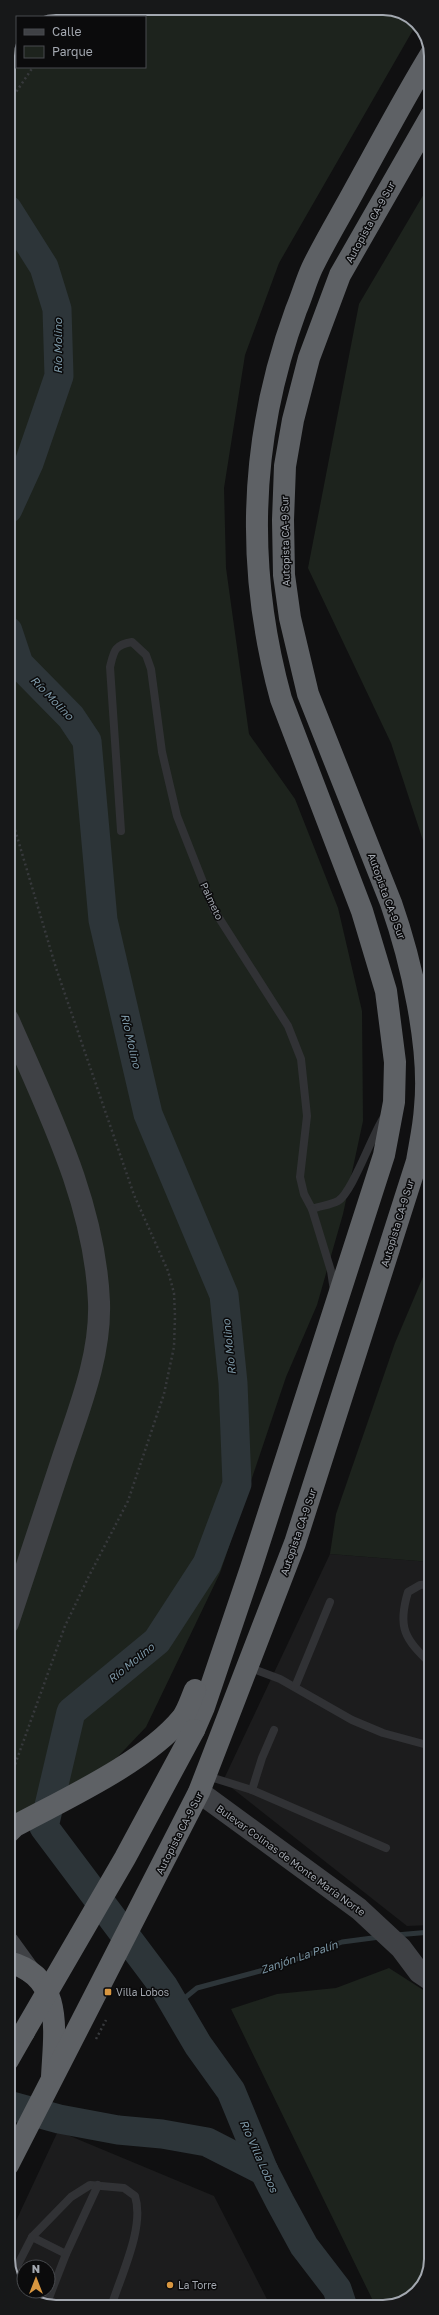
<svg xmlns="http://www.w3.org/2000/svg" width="439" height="2315" viewBox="0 0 439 2315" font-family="'Golos Text',sans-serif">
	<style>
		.built { fill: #1c1c1d; fill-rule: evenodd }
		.green { fill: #1d231d }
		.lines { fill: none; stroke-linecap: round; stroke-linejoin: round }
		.stream { stroke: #2d3539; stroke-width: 5 }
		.river { stroke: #2d3539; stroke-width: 29 }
		.path { stroke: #37393c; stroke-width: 2.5; stroke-dasharray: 2 3; stroke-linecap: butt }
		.lane { stroke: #313235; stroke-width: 8 }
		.secondary { stroke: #3f4145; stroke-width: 22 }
		.highway { stroke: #5e6165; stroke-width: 22 }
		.highway-bridge { stroke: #5e6165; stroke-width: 22 }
		.poi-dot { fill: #d89640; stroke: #0b0b0c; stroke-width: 1.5 }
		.labels { text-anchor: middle; stroke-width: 3; stroke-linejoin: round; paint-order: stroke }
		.street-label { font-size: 10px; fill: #a3a8b0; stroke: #0b0b0c }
		.poi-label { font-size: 10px; fill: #a3a8b0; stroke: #0b0b0c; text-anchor: start }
		.water-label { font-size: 11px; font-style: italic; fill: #7d98a7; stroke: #0b0b0c }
		.rim { fill: none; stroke: #a3a8b0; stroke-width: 2 }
	</style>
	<rect width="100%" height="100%" fill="#101011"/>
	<g class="built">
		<polygon points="330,1554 431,1562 431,1925 407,1926 223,1781"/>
		<path d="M58,2131L214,2196L271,2307H50L22,2293L8,2266V2238ZM24,2267H48V2291H24Z"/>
	</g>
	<g class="green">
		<polygon points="56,8 389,8 417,23 279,263 245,355 224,488 226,568 249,734 295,799 338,908 362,1011 363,1121 343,1214 317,1305 286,1377 220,1573 146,1727 108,1767 8,1843 8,56 17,34 17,67 145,67 145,17 34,17"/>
		<polygon points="431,182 431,865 391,743 308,568 359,304"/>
		<polygon points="431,1258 431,1562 330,1554 336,1514 395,1343"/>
		<polygon points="389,1968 431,1995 431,2259 419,2291 390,2307 376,2307 231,2009 277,1994 336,1988"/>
	</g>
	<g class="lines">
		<g class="stream">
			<polyline points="396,1935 431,1932"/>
			<polyline points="175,2006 197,1988 275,1967 342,1942 380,1937"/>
		</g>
		<g class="river">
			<polyline points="8,210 44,267 57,309 59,376 29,463 8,509"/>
			<polyline points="8,631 19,664 71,717 87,741 103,920 148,1114 224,1295 233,1383 237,1484 207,1564 157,1641 71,1712 44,1827 164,1987 198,2045 231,2091 264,2171 280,2202 304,2246 337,2289 343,2307"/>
			<polyline points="8,2105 59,2119 118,2130 162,2134 207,2142 264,2171"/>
		</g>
		<g class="path">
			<polyline points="66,17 71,8"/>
			<polyline points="8,104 33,67"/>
			<polyline points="8,806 56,968 134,1195 168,1271 174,1293 175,1316 174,1347 164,1394 128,1501 89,1576 65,1626 8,1784"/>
			<polyline points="96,2039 106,2020"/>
		</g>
		<g class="lane">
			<path d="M121,831L110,667C114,651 114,645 132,642L146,655L151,669L162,752L177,816L214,910L288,1026L301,1059L307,1116L300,1177L304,1194L312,1209C319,1206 331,1205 338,1201C352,1193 372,1135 384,1117"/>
			<polyline points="312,1209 331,1271 334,1291"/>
			<path d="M431,1584L420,1585L408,1592C397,1628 405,1639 431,1664"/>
			<polyline points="248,1667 280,1679 352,1720 383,1733 431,1746"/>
			<polyline points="295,1687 330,1602"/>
			<polyline points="207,1776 252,1790 386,1848"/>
			<polyline points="252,1790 262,1758 274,1730"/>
			<polyline points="32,2237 66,2254"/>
			<path d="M13,2274L32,2237L71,2197L90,2185L124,2188L135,2196C145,2227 121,2275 111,2307"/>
			<polyline points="21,2290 55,2307"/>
			<polyline points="47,2303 66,2254 98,2185"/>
		</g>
		<g class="secondary">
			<path d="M8,1019C47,1109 95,1202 99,1302C101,1356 79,1409 62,1460C44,1514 26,1568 8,1623"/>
			<polyline points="199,1792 359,1909 401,1948 419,1972 431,1980"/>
			<polyline points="8,1942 29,1971"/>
		</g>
		<g class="highway">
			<path d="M194,1730L204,1707L251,1568L384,1155L394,1102L395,1062L386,991L362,911L281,699C245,568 249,438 296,310C302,296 306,281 312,268C325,241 341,215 355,189C380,144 404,98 431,54"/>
			<path d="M8,1833L15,1826C65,1799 146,1762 182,1718C188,1710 191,1699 195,1690"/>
			<path d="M8,1962C65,1976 54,2033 52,2077"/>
			<polyline points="8,2060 24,2032"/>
			<path d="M8,2165L199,1792L295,1543L417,1161C420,1143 424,1125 425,1107C431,1047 411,960 391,903L308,694L290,618L284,575L283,520L285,466L293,420L309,358L340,275L431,116"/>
		</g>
		<polyline class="highway-bridge" points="24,2032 125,1858 194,1730"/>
	</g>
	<g class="poi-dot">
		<rect x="104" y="1988" width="8" height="8" rx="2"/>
		<circle cx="170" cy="2285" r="4"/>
	</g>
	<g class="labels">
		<g class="street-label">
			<text transform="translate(370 222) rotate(-61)" y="4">Autopista CA-9 Sur</text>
			<text transform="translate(285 541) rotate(-91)" y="4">Autopista CA-9 Sur</text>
			<text transform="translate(387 896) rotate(70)" y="4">Autopista CA-9 Sur</text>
			<text transform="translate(212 901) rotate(65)" y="4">Palmeto</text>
			<text transform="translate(397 1223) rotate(-73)" y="4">Autopista CA-9 Sur</text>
			<text transform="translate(298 1532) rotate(-71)" y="4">Autopista CA-9 Sur</text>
			<text transform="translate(179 1833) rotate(-63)" y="4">Autopista CA-9 Sur</text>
			<text transform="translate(291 1860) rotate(36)" y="4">Bulevar Colinas de Monte María Norte</text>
		</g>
		<g class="poi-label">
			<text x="116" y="1996">Villa Lobos</text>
			<text x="178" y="2289">La Torre</text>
		</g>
		<g class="water-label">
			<text transform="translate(58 346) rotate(-90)" y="4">Río Molino</text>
			<text transform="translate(52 698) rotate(46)" y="4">Río Molino</text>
			<text transform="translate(131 1041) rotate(77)" y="4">Río Molino</text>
			<text transform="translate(229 1347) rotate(-96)" y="4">Río Molino</text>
			<text transform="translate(131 1663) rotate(-39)" y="4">Río Molino</text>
			<text transform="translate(299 1957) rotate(-19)" y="4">Zanjón La Palín</text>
			<text transform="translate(259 2156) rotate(66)" y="4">Río Villa Lobos</text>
		</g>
	</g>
	<path d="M0 0H439V2315H0ZM56 15H383A41 41 0 0 1 424 56V2259A41 41 0 0 1 383 2300H56A41 41 0 0 1 15 2259V56A41 41 0 0 1 56 15Z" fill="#171819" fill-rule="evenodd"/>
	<path class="rim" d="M56 15H383A41 41 0 0 1 424 56V2259A41 41 0 0 1 383 2300H56A41 41 0 0 1 15 2259V56A41 41 0 0 1 56 15Z"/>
	<rect x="16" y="16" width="130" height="52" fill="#0b0b0c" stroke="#484a4e"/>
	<rect x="24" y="29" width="20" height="6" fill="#3f4145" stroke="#484a4e"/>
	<text x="52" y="36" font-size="12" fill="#a3a8b0">Calle</text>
	<rect x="24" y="46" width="20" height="12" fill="#1d231d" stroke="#484a4e"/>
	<text x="52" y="56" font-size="12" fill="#a3a8b0">Parque</text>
	<g transform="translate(36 2279)"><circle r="19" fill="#0b0b0c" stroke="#484a4e"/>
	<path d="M0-3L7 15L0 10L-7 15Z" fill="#d89640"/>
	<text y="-6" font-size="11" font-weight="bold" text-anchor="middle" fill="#a3a8b0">N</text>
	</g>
</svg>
